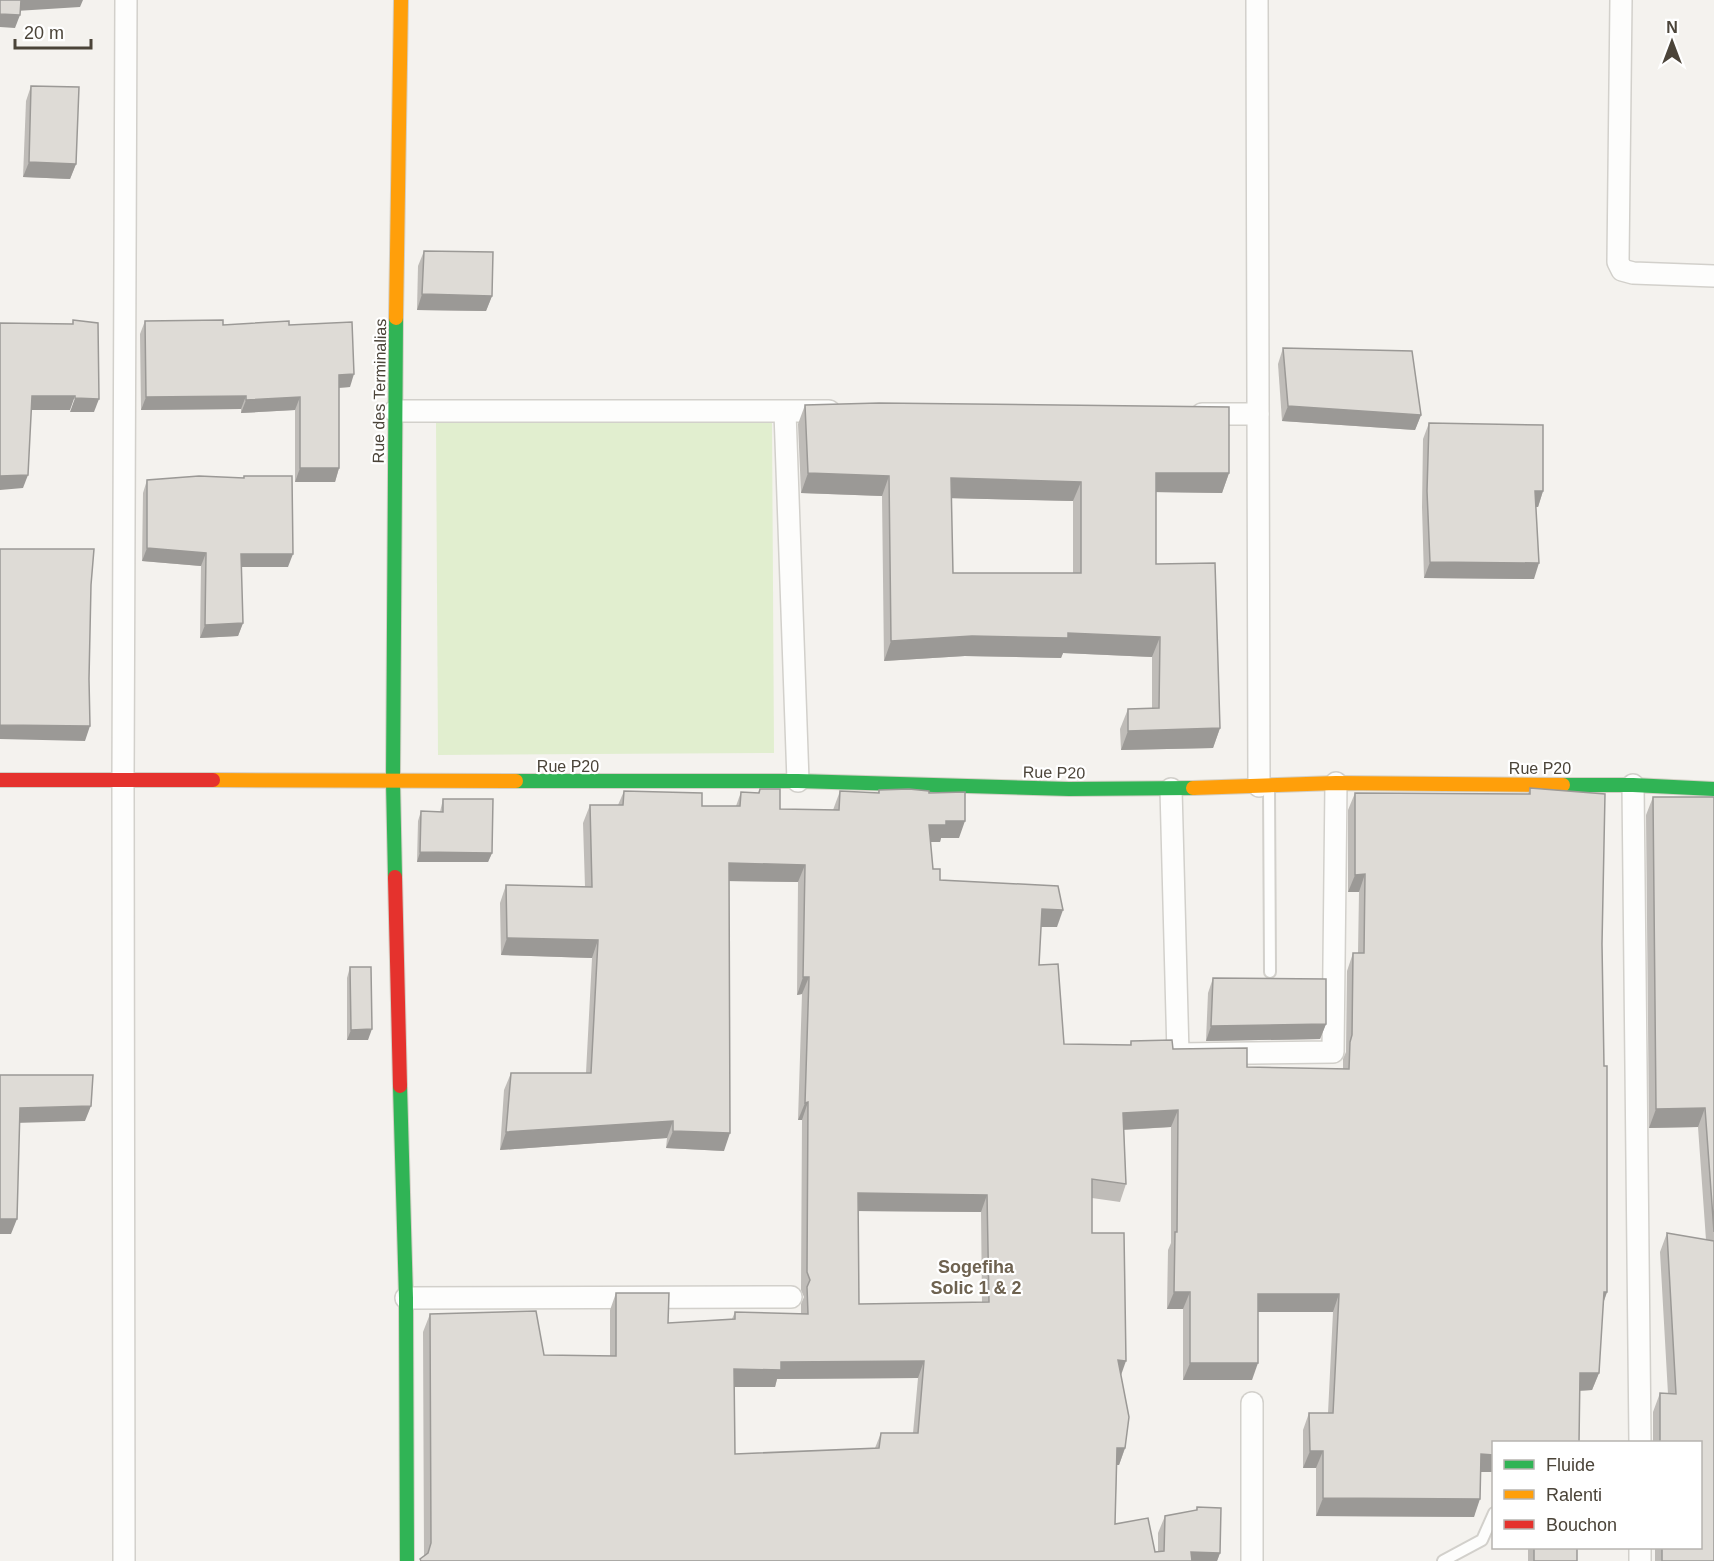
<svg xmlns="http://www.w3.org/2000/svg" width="1714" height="1561" viewBox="0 0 1714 1561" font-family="Helvetica,sans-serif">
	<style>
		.green { fill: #e1eecf }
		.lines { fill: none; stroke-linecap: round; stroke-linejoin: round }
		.lane-casing { stroke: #d2d0cb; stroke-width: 14 }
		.street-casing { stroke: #d2d0cb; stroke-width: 24 }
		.fast-casing { stroke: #d3cfc5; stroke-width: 16 }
		.slow-casing { stroke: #d3cfc5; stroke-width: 16 }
		.jam-casing { stroke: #d3cfc5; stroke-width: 16 }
		.lane { stroke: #fdfdfc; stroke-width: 10 }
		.street { stroke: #fdfdfc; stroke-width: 21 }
		.fast { stroke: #30b455; stroke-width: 14 }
		.slow { stroke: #ff9f0a; stroke-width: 14 }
		.jam { stroke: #e5322d; stroke-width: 14 }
		.wall { fill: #bfbcb8; fill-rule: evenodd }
		.shaded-wall { fill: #9b9996 }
		.building { fill: #dedbd6; stroke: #9b9996; stroke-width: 1.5; fill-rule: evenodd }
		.labels { text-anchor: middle; stroke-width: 4.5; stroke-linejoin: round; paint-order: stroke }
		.street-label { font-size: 16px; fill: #4b4439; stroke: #fff }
		.neighbourhood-label { font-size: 18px; font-weight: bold; fill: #6e6250; stroke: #fff }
	</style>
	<rect width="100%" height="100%" fill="#f4f2ee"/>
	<polygon class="green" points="772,419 774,753 438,755 436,422"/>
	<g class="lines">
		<g class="lane-casing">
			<g id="lane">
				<polyline points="1269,787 1270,972"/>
				<polyline points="1443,1561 1482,1540 1494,1513"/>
			</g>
		</g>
		<g class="street-casing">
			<g id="street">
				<polyline points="1257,0 1259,786"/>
				<polyline points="1621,0 1618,262 1622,270 1633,273 1714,276"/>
				<polyline points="395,411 829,411"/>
				<polyline points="785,412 798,781"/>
				<polyline points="1202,414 1258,414"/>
				<polyline points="1633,785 1640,1442"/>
				<polyline points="1171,789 1178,1054 1333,1052 1336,783"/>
				<polyline points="406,1298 791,1297"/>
				<polyline points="1252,1403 1252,1561"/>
				<polyline points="1640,1548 1640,1561"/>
				<polyline points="124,1561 123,781 126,0"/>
			</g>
		</g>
		<g class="fast-casing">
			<g id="fast">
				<polyline points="516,781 798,781 1069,789 1193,788"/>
				<polyline points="1563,785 1633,785 1714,789"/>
				<polyline points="395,877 393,781 396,318"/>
				<polyline points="400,1086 406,1298 407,1561"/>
			</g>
		</g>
		<g class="slow-casing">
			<g id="slow">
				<polyline points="396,318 401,0"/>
				<polyline points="213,780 516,781"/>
				<polyline points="1193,788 1336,783 1563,785"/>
			</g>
		</g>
		<g class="jam-casing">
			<g id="jam">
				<polyline points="0,780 213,780"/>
				<polyline points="395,877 400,1086"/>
			</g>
		</g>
		<use href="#lane" class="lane"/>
		<use href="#street" class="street"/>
		<use href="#fast" class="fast"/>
		<use href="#slow" class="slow"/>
		<use href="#jam" class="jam"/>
	</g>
	<g class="wall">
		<polygon points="31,86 76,164 70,179 23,177 26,101"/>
		<polygon points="424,251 492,296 486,311 417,310 418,266"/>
		<polygon points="145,321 223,325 289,325 350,387 339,388 339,468 335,482 295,482 295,410 241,413 241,409 141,410 140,334"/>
		<polygon points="1283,348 1421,415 1415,430 1282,421 1278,364"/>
		<path d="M805,405L1229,473L1222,493L1156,492V564L1220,728L1213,748L1121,750L1120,729L1128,709H1152V657L1063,653L1061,658L965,656L884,661L882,496L801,493L798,424ZM951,498L1073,501V573H953Z"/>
		<polygon points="1429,423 1543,491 1538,507 1536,507 1534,579 1424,578 1422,507 1423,439"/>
		<polygon points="244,476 288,567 241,567 243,623 238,636 200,638 201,566 142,561 143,493 147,480 243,478"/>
		<path d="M1530,788L1602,944L1607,1292L1603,1304L1599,1373L1592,1390L1579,1391L1494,1443V1472H1481L1474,1517L1316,1516V1468H1303V1430L1309,1413H1328L1333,1312H1258L1252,1380H1183V1309H1167L1168,1250L1171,1243V1127L1124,1130L1126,1184L1120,1202L1092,1198V1233L1121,1375L1125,1448L1119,1465H1117L1115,1524L1155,1552L1158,1551V1533L1165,1516L1196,1511L1197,1507L1220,1553L1217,1561H420V1559L424,1556L423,1332L430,1314L544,1355L610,1356V1310L616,1293L668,1323L732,1319L735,1312L801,1314V1304L804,1297L801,1290L802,1120H798L802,994L797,995L798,882L729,881L724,1151L666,1148L667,1138L500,1150L504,1090L511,1073H586L592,958L501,955L500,903L506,885L585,887L583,823L590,805H618L624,791L702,806H736L741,792L758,793L760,789L780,809L833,810L840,791L878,793L879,790L929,793L959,838H941L940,842H930L933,869L940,880L1057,927H1041L1039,965L1064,1044L1130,1045L1131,1041L1173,1049L1247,1067L1343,1069V1059L1346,1052L1347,971L1353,953H1358L1359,892H1348V810L1355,793L1528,794ZM858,1211L981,1212L982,1303L859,1304ZM918,1378L913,1433H881L875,1448L735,1454L734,1387H775L777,1379Z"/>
		<polygon points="1653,797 1714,797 1714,1561 1655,1561 1655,1548 1701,1548 1701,1443 1653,1443 1653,1412 1660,1393 1668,1394 1660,1252 1667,1233 1706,1240 1698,1127 1649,1128 1646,815"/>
		<polygon points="443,799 492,853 488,862 417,862 418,821 421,811 440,812"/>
		<polygon points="350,967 368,1040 347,1040 347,978"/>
		<polygon points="1213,978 1326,1024 1320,1039 1206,1041 1208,993"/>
		<rect x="1528" y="1548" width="49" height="13"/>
	</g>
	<g class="shaded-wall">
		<polygon points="20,0 83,0 80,7 16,11"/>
		<polygon points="0,14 20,15 15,28 0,27"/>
		<polygon points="29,162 76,164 70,179 23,177"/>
		<polygon points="422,294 492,296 486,311 417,310"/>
		<polygon points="354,374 350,387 335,388 339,375"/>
		<polygon points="32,396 75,396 70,410 27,410"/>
		<polygon points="246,396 241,409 141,410 146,397"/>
		<polygon points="300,397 295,410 241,413 246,400"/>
		<polygon points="75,398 99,399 94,412 70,412"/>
		<polygon points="1288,406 1421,415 1415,430 1282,421"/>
		<polygon points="300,468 339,468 335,482 295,482"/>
		<polygon points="808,473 889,476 882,496 801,493"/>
		<polygon points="1156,473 1229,473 1222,493 1149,492"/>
		<polygon points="28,475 23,488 0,490 0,476"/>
		<polygon points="951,478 1081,482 1073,501 944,498"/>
		<polygon points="1535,491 1543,491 1538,507 1529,507"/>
		<polygon points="147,548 206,553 201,566 142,561"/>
		<polygon points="241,554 293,554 288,567 236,567"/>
		<polygon points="1430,562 1539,563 1534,579 1424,578"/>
		<polygon points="243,623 238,636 200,638 205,625"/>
		<polygon points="1068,633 1160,637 1152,657 1063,653 1061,658 965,656 884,661 891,641 972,636"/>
		<polygon points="0,725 90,726 85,741 0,739"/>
		<polygon points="1220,728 1213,748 1121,750 1128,731"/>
		<polygon points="946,821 965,821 959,838 941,838 940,842 922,842 929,825"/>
		<polygon points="420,852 492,853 488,862 417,862"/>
		<polygon points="729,863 805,865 798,882 723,881"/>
		<polygon points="1365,874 1359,892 1348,892 1355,875"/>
		<polygon points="1042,909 1063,910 1057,927 1036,927"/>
		<polygon points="507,938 598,940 592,958 501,955"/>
		<polygon points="803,977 809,977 802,994 797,995"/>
		<polygon points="1326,1024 1320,1039 1206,1041 1211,1026"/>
		<polygon points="372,1029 368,1040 347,1040 351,1030"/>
		<polygon points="808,1102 802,1120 798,1120 805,1103"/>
		<polygon points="91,1106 85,1121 14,1123 20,1108"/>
		<polygon points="1705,1108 1698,1127 1649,1128 1656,1109"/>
		<polygon points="1178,1110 1171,1127 1117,1130 1123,1113"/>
		<polygon points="673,1121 667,1138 500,1150 506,1132"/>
		<polygon points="673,1131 730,1133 724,1151 666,1148"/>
		<polygon points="858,1193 987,1195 981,1212 852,1211"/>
		<polygon points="0,1219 17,1219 11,1234 0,1234"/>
		<polygon points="1174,1292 1190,1292 1183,1309 1167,1309"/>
		<polygon points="1604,1292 1607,1292 1601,1309"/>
		<polygon points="1258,1294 1339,1294 1333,1312 1252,1312"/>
		<polygon points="1118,1360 1126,1361 1120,1378"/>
		<polygon points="924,1361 918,1378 777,1379 775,1387 728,1387 734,1369 781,1362"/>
		<polygon points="1190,1363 1258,1363 1252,1380 1183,1380"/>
		<polygon points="1580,1373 1599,1373 1592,1390 1573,1391"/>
		<polygon points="1117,1448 1125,1448 1119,1465 1111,1465"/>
		<polygon points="1310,1451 1323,1451 1316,1468 1303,1468"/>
		<polygon points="1481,1454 1494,1455 1494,1472 1474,1472"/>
		<polygon points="1323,1498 1480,1499 1474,1517 1316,1516"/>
		<polygon points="1191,1552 1220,1553 1217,1561 1188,1561"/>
	</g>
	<g class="building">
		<polygon points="0,0 21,0 20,15 0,14"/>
		<polygon points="31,86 79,87 76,164 29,162"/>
		<polygon points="424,251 493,252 492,296 422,294"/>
		<polygon points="73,320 98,323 99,399 75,398 75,396 32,396 28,475 0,476 0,323 73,324"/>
		<polygon points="223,320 223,325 289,321 289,325 352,322 354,374 339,375 339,468 300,468 300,397 246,400 246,396 146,397 145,321"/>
		<polygon points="1283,348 1412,351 1421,415 1288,406"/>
		<path d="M879,403L1229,407V473H1156V564L1215,563L1220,728L1128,731V709L1159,708L1160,637L1068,633V638L972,636L891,641L889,476L808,473L805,405ZM951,478L1081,482V573H953Z"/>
		<polygon points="1429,423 1543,425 1543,491 1535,491 1539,563 1430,562 1427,491"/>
		<polygon points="199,476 244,478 244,476 292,476 293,554 241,554 243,623 205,625 206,553 147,548 147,480"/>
		<polygon points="0,549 94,549 91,585 89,679 90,726 0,725"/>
		<path d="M1530,788L1605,794L1602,944L1604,1066H1607V1292H1604L1599,1373H1580L1579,1443H1494V1455L1481,1454L1480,1499L1323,1498V1451H1310L1309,1413H1333L1339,1294H1258V1363H1190V1292H1174L1175,1232H1177L1178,1110L1123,1113L1126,1184L1092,1179V1233H1124L1126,1361L1118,1360L1129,1417L1125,1448H1117L1115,1524L1148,1518L1155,1552L1164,1551L1165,1516L1197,1510V1507L1221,1508L1220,1553L1191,1552L1192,1561H421L420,1559L428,1553L431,1543L430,1314L536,1311L544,1355L616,1356V1293H669L668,1323L735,1319V1312L808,1314L807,1287L810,1280L807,1272L808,1102L805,1103L809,977H803L805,865L729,863L730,1133L673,1131V1121L506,1132L511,1073H591L598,940L507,938L506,885L592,887L590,805H623L624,791L702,793V806H740L741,792L759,793L760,789H780V809L839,810L840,791L879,793V790L909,789L929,791V793L965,792V821H946V825H929L933,869H940V880L1058,886L1063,910L1042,909L1039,965L1058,964L1064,1044L1131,1045V1041L1172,1040L1173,1049L1247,1048V1067L1349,1069L1350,1042L1352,1035L1353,953H1364L1365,874L1355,875V793L1530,794ZM858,1193L987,1195L989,1302L859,1304ZM924,1361L918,1433H881L879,1448L735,1454L734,1369L781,1370V1362Z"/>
		<polygon points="1653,797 1714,797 1714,1232 1705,1108 1656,1109"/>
		<polygon points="443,799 493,799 492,853 420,852 421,811 443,812"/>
		<polygon points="350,967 371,967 372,1029 351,1030"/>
		<polygon points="1213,978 1326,979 1326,1024 1211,1026"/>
		<polygon points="0,1075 93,1075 91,1106 20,1108 17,1219 0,1219"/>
		<polygon points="1667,1233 1714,1241 1714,1561 1662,1561 1662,1548 1701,1548 1701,1443 1660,1443 1660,1393 1676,1394"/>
		<rect x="1534" y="1548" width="43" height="13"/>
	</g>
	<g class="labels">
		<g class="street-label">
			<text transform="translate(379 391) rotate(-89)" y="6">Rue des Terminalias</text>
			<text x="568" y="772">Rue P20</text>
			<text x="1540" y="774">Rue P20</text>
			<text transform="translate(1054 772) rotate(1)" y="6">Rue P20</text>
		</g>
		<g class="neighbourhood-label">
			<text x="976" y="1273">Sogefiha<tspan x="976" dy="21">Solic 1 &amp; 2</tspan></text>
		</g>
	</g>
	<rect x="1492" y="1441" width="210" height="108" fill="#ffffff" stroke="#b7b4b0" stroke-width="1.5"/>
	<rect x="1504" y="1460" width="30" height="9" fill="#30b455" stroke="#b7b4b0" stroke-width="1.5"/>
	<text x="1546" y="1471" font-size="18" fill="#4b4439">Fluide</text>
	<rect x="1504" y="1490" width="30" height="9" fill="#ff9f0a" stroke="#b7b4b0" stroke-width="1.5"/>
	<text x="1546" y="1501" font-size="18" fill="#4b4439">Ralenti</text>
	<rect x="1504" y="1520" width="30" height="9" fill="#e5322d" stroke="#b7b4b0" stroke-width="1.5"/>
	<text x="1546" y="1531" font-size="18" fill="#4b4439">Bouchon</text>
	<g transform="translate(1672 42)" stroke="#ffffff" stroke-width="4.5" paint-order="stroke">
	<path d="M0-4.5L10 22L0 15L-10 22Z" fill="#4b4439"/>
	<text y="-9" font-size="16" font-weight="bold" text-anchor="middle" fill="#4b4439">N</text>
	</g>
	<path d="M15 39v9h76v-9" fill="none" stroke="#4b4439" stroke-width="3"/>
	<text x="24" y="39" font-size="18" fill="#4b4439" stroke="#ffffff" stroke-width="4.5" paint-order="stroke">20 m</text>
</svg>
